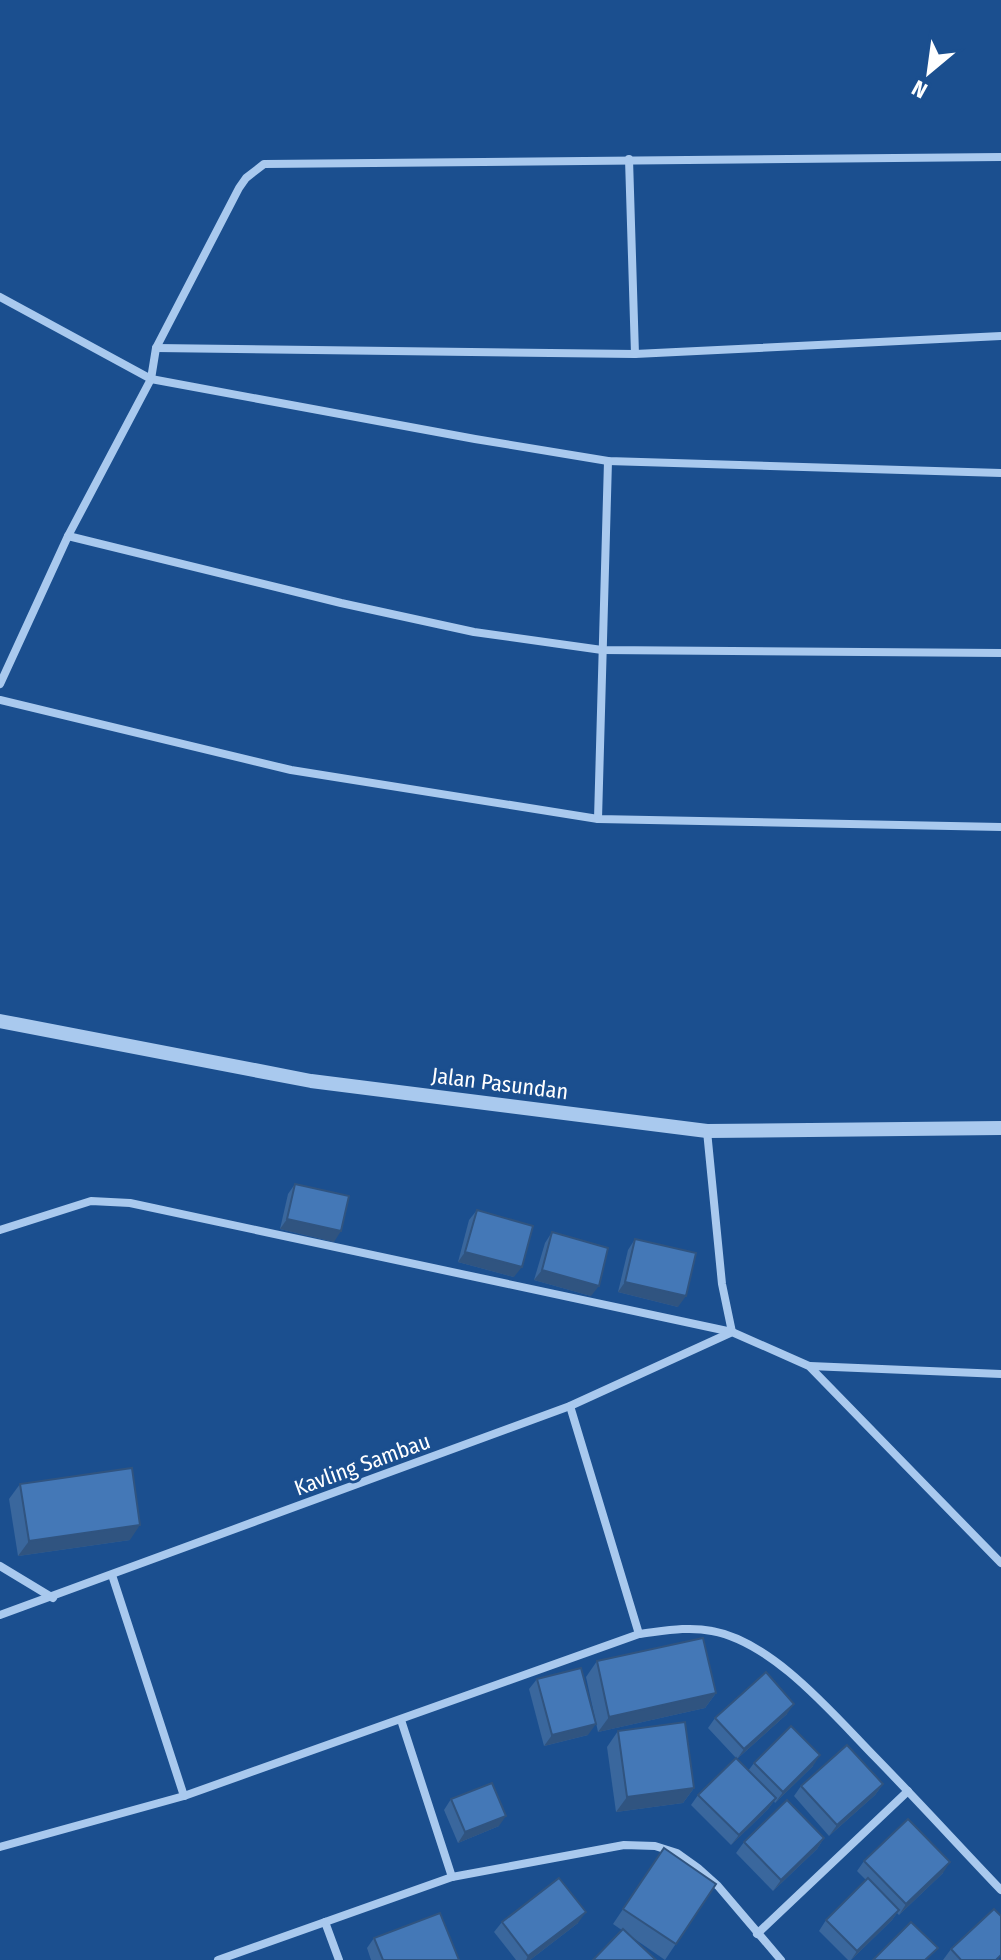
<svg xmlns="http://www.w3.org/2000/svg" width="1001" height="1960" viewBox="0 0 1001 1960" font-family="'Fira Sans Condensed',sans-serif">
	<style>
		.lines { fill: none; stroke-linecap: round; stroke-linejoin: round }
		.minor { stroke: #a9c9ee; stroke-width: 8 }
		.tertiary { stroke: #a9c9ee; stroke-width: 14 }
		.wall { fill: #3a679d }
		.shaded-wall { fill: #305480 }
		.building { fill: #4478b7; stroke: #305480; stroke-width: 2 }
		.labels { text-anchor: middle; stroke-width: 6; stroke-linejoin: round; paint-order: stroke }
		.street-label { font-size: 22px; fill: #fff; stroke: #1b4f8f }
	</style>
	<rect width="100%" height="100%" fill="#1b4f8f"/>
	<g class="lines">
		<g class="minor">
			<polyline points="629,159 635,354"/>
			<polyline points="0,297 151,379 475,439 608,461 1001,473"/>
			<polyline points="156,348 635,354 1001,336"/>
			<polyline points="68,536 341,603 474,632 602,650 1001,653"/>
			<polyline points="0,684 68,536 151,379 156,348 239,188 246,178 264,164 1001,157"/>
			<polyline points="0,700 291,770 598,819 1001,827"/>
			<polyline points="598,819 608,461"/>
			<polyline points="707,1131 722,1284 732,1332"/>
			<polyline points="0,1230 91,1201 130,1203 732,1332 809,1366 1001,1563"/>
			<polyline points="810,1366 1001,1374"/>
			<polyline points="570,1406 639,1634"/>
			<polyline points="0,1566 53,1598"/>
			<polyline points="112,1575 184,1796"/>
			<polyline points="0,1615 570,1406 730,1333"/>
			<polyline points="401,1720 452,1877"/>
			<path d="M0,1847L184,1796L639,1634C664,1631 688,1626 712,1631C773,1642 833,1714 875,1757C918,1801 959,1846 1001,1890"/>
			<polyline points="325,1922 339,1960"/>
			<polyline points="757,1934 908,1791"/>
			<polyline points="218,1960 452,1877 624,1845 655,1846 677,1853 698,1868 718,1886 781,1960"/>
		</g>
		<polyline class="tertiary" points="0,1021 311,1081 707,1131 1001,1128"/>
	</g>
	<g class="wall">
		<polygon points="295,1184 334,1242 280,1229 288,1194"/>
		<polygon points="477,1210 514,1277 458,1262 469,1220"/>
		<polygon points="552,1232 591,1296 534,1280 545,1243"/>
		<polygon points="635,1239 678,1307 618,1292 628,1250"/>
		<polygon points="20,1484 130,1540 18,1556 9,1499"/>
		<polygon points="597,1661 716,1693 705,1708 598,1732 586,1677"/>
		<polygon points="537,1679 588,1735 544,1746 529,1689"/>
		<polygon points="787,1714 737,1759 748,1771 754,1763 813,1766 775,1803 774,1801 768,1809 731,1845 691,1805 698,1795 736,1758 708,1728 715,1718"/>
		<polygon points="618,1731 694,1788 683,1803 616,1812 607,1747"/>
		<polygon points="883,1784 875,1795 829,1836 794,1796 801,1786"/>
		<polygon points="451,1799 499,1826 458,1843 444,1810"/>
		<polygon points="824,1838 817,1849 773,1891 736,1853 744,1842"/>
		<polygon points="664,1848 716,1884 665,1960 613,1924"/>
		<polygon points="864,1861 943,1873 899,1915 897,1913 892,1920 851,1960 848,1960 819,1931 826,1920 866,1880 857,1871"/>
		<polygon points="502,1922 578,1923 530,1960 516,1960 494,1932"/>
		<polygon points="374,1938 459,1960 371,1960 367,1948"/>
		<polygon points="951,1949 1000,1960 943,1960"/>
	</g>
	<g class="shaded-wall">
		<polygon points="287,1219 341,1231 334,1242 280,1229"/>
		<polygon points="465,1252 522,1267 514,1277 458,1262"/>
		<polygon points="542,1270 599,1286 591,1296 534,1280"/>
		<polygon points="625,1282 686,1296 678,1307 618,1292"/>
		<polygon points="140,1525 130,1540 18,1556 29,1541"/>
		<polygon points="716,1693 705,1708 598,1732 609,1717"/>
		<polygon points="794,1704 787,1714 737,1759 744,1749"/>
		<polygon points="596,1724 588,1735 544,1746 552,1735"/>
		<polygon points="820,1755 813,1766 775,1803 783,1792"/>
		<polygon points="883,1784 875,1795 829,1836 837,1825"/>
		<polygon points="694,1788 683,1803 616,1812 627,1797"/>
		<polygon points="776,1798 768,1809 731,1845 739,1835"/>
		<polygon points="506,1816 499,1826 458,1843 465,1832"/>
		<polygon points="824,1838 817,1849 773,1891 781,1880"/>
		<polygon points="950,1862 943,1873 899,1915 906,1904"/>
		<polygon points="899,1910 892,1920 851,1960 857,1951"/>
		<polygon points="586,1912 578,1923 530,1960 526,1960 528,1956"/>
	</g>
	<g class="building">
		<polygon points="295,1184 349,1196 341,1231 287,1219"/>
		<polygon points="477,1210 533,1226 522,1267 465,1252"/>
		<polygon points="552,1232 608,1248 599,1286 542,1270"/>
		<polygon points="635,1239 696,1253 686,1296 625,1282"/>
		<polygon points="132,1468 140,1525 29,1541 20,1484"/>
		<polygon points="703,1638 716,1693 609,1717 597,1661"/>
		<polygon points="581,1668 596,1724 552,1735 537,1679"/>
		<polygon points="766,1672 794,1704 744,1749 715,1718"/>
		<polygon points="685,1722 694,1788 627,1797 618,1731"/>
		<polygon points="791,1726 820,1755 783,1792 754,1763"/>
		<polygon points="847,1745 883,1784 837,1825 801,1786"/>
		<polygon points="736,1758 776,1798 739,1835 698,1795"/>
		<polygon points="492,1783 506,1816 465,1832 451,1799"/>
		<polygon points="787,1800 824,1838 781,1880 744,1842"/>
		<polygon points="908,1819 950,1862 906,1904 864,1861"/>
		<polygon points="664,1848 716,1884 676,1944 623,1909"/>
		<polygon points="559,1878 586,1912 528,1956 502,1922"/>
		<polygon points="868,1878 899,1910 857,1951 826,1920"/>
		<polygon points="994,1909 1001,1916 1001,1955 996,1960 961,1960 951,1949"/>
		<polygon points="440,1913 459,1960 383,1960 374,1938"/>
		<polygon points="911,1922 938,1948 925,1960 873,1960"/>
		<polygon points="623,1929 656,1960 593,1960"/>
	</g>
	<g class="labels">
		<g class="street-label">
			<text transform="translate(500 1083) rotate(7)" y="8">Jalan Pasundan</text>
			<text transform="translate(362 1464) rotate(-20)" y="8">Kavling Sambau</text>
		</g>
	</g>
	<g transform="translate(929 72) rotate(209)" stroke="#1b4f8f" stroke-width="6" paint-order="stroke">
	<path d="M0-6L14 30L0 20L-14 30Z" fill="#ffffff"/>
	<text y="-12" font-size="22" font-weight="bold" text-anchor="middle" fill="#ffffff">N</text>
	</g>
</svg>
